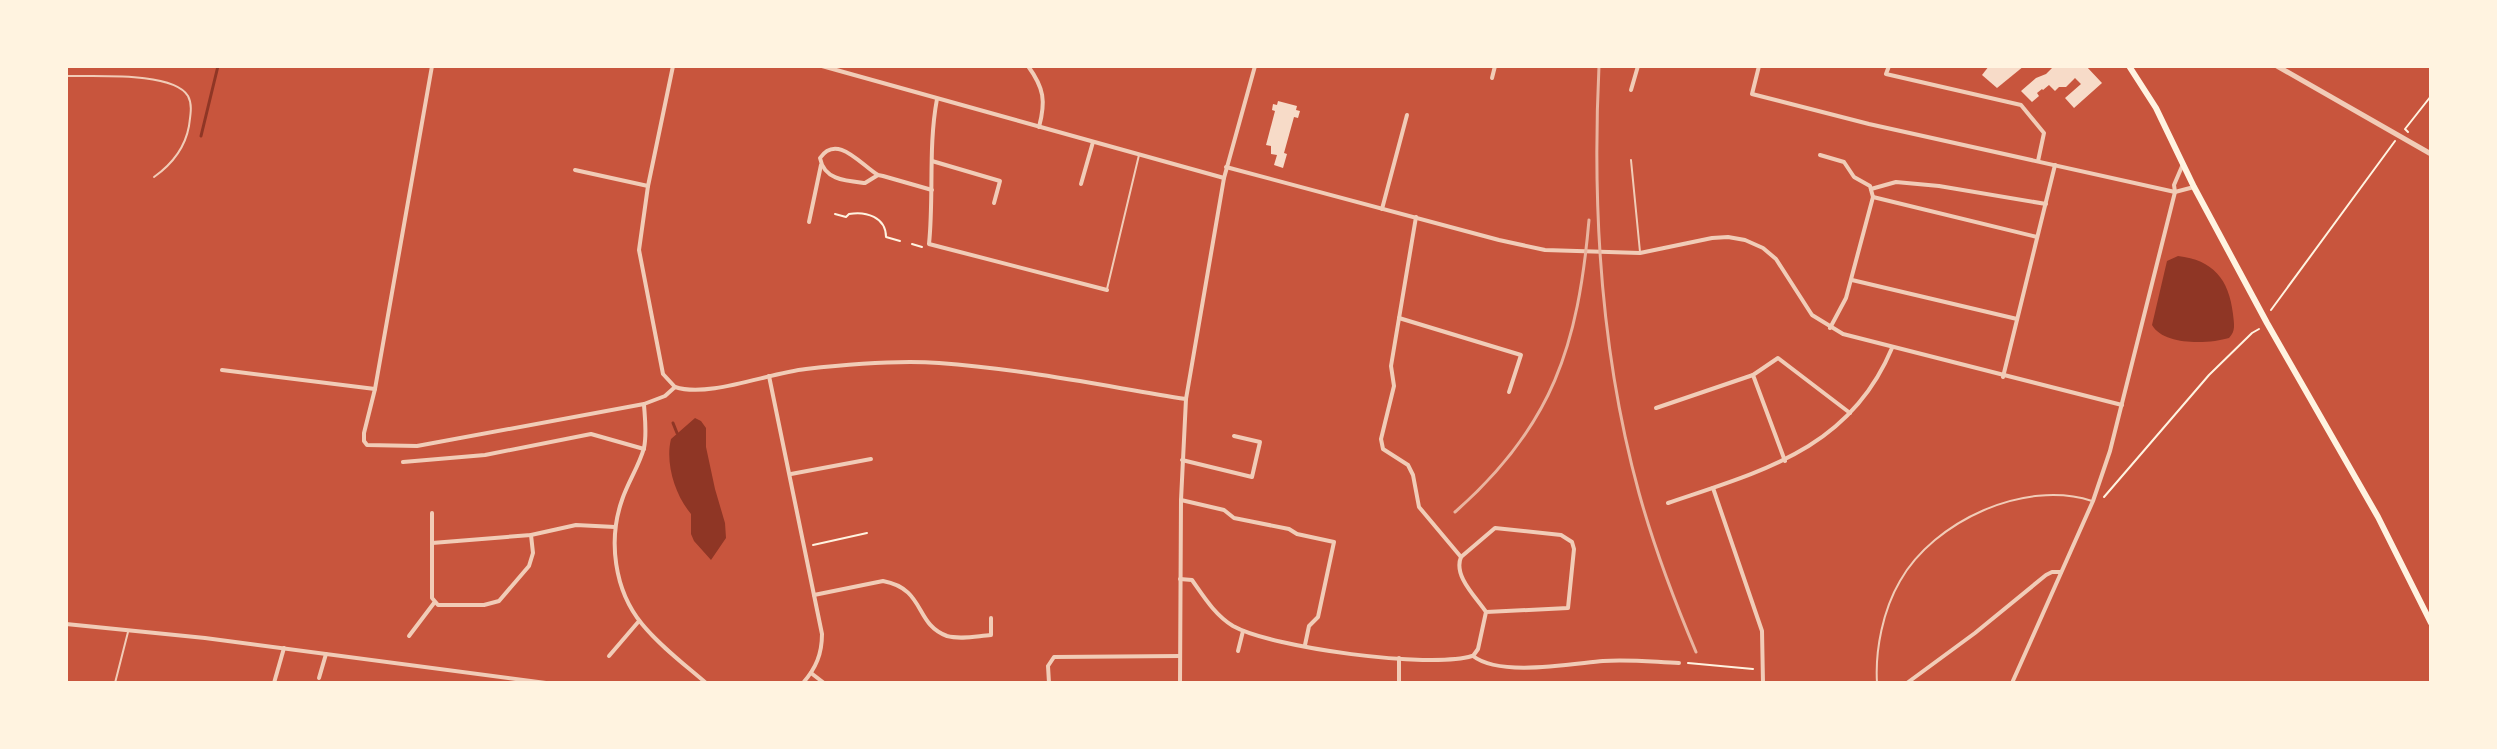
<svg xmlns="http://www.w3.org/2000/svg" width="2497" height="749" viewBox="0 0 2497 749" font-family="Arial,sans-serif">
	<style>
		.water { fill: #8f3625 }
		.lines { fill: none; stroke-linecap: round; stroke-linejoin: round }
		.stream { stroke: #8f3625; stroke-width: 3 }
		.building { fill: #f7dbc8 }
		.path { stroke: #fff3e0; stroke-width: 2 }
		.service { stroke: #f1ccb7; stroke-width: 2 }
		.minor { stroke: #f1ccb7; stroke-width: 4 }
		.tertiary { stroke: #f1ccb7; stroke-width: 5 }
		.secondary { stroke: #fff3e0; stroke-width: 6 }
		.rail { stroke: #e9b49f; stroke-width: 3 }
	</style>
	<rect width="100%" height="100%" fill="#c8553d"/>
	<g class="water">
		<path d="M2178,256C2213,260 2229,279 2233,314C2234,324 2236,331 2229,338C2209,344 2164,346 2152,325L2167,261Z"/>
		<path d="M695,418L701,421L706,428V447L715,489L725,523L726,538L711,560L694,541L691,534V514C675,495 665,463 671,439Z"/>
	</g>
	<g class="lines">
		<g class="stream">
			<polyline points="201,136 218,66"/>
			<polyline points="673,423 677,433"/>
		</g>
	</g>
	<g class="building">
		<polygon points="1989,66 2024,66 1997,88 1982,75"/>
		<polygon points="2050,66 2086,66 2102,83 2074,108 2065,98 2081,84 2075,78 2066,87 2059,87 2055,91 2049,85 2043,90 2042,89 2037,93 2039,96 2032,102 2021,91 2036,78 2046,74 2052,68"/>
		<polygon points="1278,101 1297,106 1296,110 1300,111 1298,118 1294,117 1284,153 1287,154 1283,168 1274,165 1277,155 1271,154 1271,146 1266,145 1275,111 1272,110 1273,104 1277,105"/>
	</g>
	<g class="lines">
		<g class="path">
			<polyline points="2408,132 2405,129 2431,96"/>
			<path d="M835,214L846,217L849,214C866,211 886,217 886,237L900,241"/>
			<polyline points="912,244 922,247"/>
			<polyline points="2271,310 2395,141"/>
			<polyline points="2104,497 2209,375 2252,333 2259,329"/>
			<polyline points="813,545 867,533"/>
			<polyline points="1688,663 1753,669"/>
		</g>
		<g class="service">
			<path d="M66,76C92,77 173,71 188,96C193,105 190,117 189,126C185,148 171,165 154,177"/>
			<polyline points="1631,160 1640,252"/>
			<polyline points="1107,289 1139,155"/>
			<polyline points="115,683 128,632"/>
			<path d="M1877,683C1875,650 1883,610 1900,581C1934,521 2025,479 2092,501"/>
		</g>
		<g class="minor">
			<path d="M432,66L375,389L364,433V441L367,445L417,446L644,404L665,396L675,387C709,398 768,373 806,369C850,364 895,360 939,363C1022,369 1104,386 1186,399"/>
			<polyline points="673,66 648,186 639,250 663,374 675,387"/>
			<polyline points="822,66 1224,178"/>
			<path d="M1028,66C1044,88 1046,101 1039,127"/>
			<polyline points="1759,66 1752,94 1869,124 2175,192 2194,187"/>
			<polyline points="1889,66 1886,74 2021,105 2044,133 2038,161"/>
			<polyline points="1492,78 1495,66"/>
			<polyline points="1631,90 1638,66"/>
			<path d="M937,99C928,147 934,196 929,244L1107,290"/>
			<polyline points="1820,155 1844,162 1854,177 1870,186 1873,197"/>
			<polyline points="932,161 1000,181 994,203"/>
			<polyline points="1226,167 1499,240 1545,250 1640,253 1712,238 1728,237 1745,240 1763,248 1776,259 1812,315 1843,334 2122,405"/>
			<polyline points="575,170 648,186"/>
			<path d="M878,175C861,165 837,133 820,158C824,180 846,181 865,183L878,175L883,176L932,190"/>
			<polyline points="1081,184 1093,142"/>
			<polyline points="1871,189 1896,182 1939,186 2046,204"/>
			<polyline points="1382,209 1407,115"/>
			<polyline points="1416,217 1391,366 1394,386 1381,439 1383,449 1408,465 1413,475 1419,507 1461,557"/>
			<polyline points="809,222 821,165"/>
			<polyline points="1852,280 2017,319"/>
			<polyline points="1399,318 1521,355 1509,392"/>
			<polyline points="1830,328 1846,298 1873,197 2037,237"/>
			<polyline points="222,370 375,389"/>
			<path d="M769,376L822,634C822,654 816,668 803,683"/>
			<polyline points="2003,377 2055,165"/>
			<path d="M644,405C645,419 647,434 644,448C639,466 628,482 622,500C608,540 614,590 642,624C660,646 684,664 706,683"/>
			<polyline points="1656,408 1753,375"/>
			<polyline points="1182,460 1252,477 1260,442 1234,436"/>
			<polyline points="1785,461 1753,375 1778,358 1850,413"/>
			<polyline points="403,462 485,455 591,434 644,449"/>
			<polyline points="791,474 871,459"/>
			<polyline points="1713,488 1762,631 1763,683"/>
			<polyline points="1181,500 1224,510 1234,518 1289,529 1297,534 1334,542 1318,617 1309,626 1305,645"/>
			<path d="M1668,503C1762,471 1850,449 1892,348"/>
			<polyline points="432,513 432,598 438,605 484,605 499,601 529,566 533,553 531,535"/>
			<polyline points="432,543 531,535 576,525 615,527"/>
			<path d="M1180,579L1192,580C1204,597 1215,615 1233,626C1272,648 1430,669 1472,656"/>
			<path d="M814,595L883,581C926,589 914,624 947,636C961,640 977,636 991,635V618"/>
			<polyline points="66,624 205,638 546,683"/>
			<polyline points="409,636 434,603"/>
			<polyline points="1238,651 1243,631"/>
			<polyline points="609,656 639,621"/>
			<path d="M1473,656L1478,649L1486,612C1476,597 1453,576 1461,557L1495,528L1561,535L1572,542L1574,549L1568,608L1486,612"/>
			<path d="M1473,656C1500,677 1570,664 1603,661C1628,659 1654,662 1679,663"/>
			<polyline points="1399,658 1399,683"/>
			<polyline points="811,673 824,683"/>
			<polyline points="319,678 326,654"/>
			<polyline points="274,683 284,648"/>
			<polyline points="1049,683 1048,666 1054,657 1180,656"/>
			<polyline points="1180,683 1181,500 1186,399 1224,178 1255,66"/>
			<polyline points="1907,683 1975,633 2046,575 2052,572 2061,572"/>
			<polyline points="2012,683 2093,501 2110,451 2175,192 2174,185 2183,164"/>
		</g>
		<polyline class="tertiary" points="2277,66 2431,154"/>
		<polyline class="secondary" points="2129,66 2156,108 2194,187 2267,323 2378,517 2431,623"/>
		<g class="rail">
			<path d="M1599,66C1592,209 1601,355 1639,493C1654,547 1674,600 1696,652"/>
			<path d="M1455,512C1553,426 1578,345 1589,220"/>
		</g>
	</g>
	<rect width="2497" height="749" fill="none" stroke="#fff3e0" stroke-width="136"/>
</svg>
